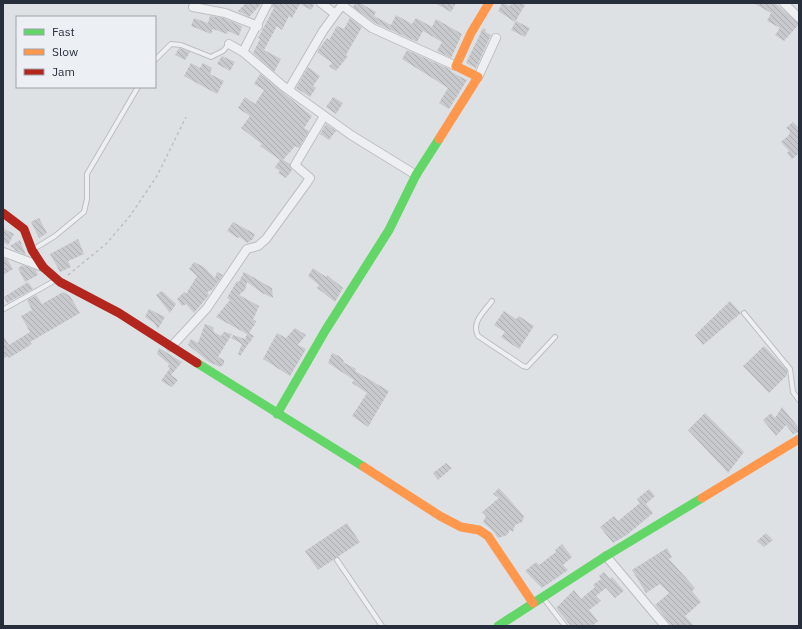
<svg xmlns="http://www.w3.org/2000/svg" width="802" height="629" viewBox="0 0 802 629" font-family="'IBM Plex Sans',sans-serif">
	<style>
		.building { fill: url(#building-back-hatch) }
		.lines { fill: none; stroke-linecap: round; stroke-linejoin: round }
		.lane-casing { stroke: #bcbfc2; stroke-width: 6 }
		.street-casing { stroke: #bcbfc2; stroke-width: 10 }
		.path { stroke: #bdbfc4; stroke-width: 1.5; stroke-dasharray: 3 3; stroke-linecap: butt }
		.lane { stroke: #eeeff0; stroke-width: 4 }
		.street { stroke: #eeeff0; stroke-width: 8 }
		.fast { stroke: #63d668; stroke-width: 9 }
		.slow { stroke: #ff974d; stroke-width: 9 }
		.jam { stroke: #b3261e; stroke-width: 9 }
	</style>
	<defs>
		<pattern id="building-back-hatch" width="6" height="6" patternUnits="userSpaceOnUse"><rect width="6" height="6" fill="#c7c9cc"/><path d="M-1 5l2 2M0 0l6 6M5-1l2 2" fill="none" stroke="#abadb0"/></pattern>
	</defs>
	<rect width="100%" height="100%" fill="#dee1e4"/>
	<g class="building">
		<polygon points="246,3 262,3 249,17 238,11"/>
		<polygon points="273,3 315,3 311,10 300,4 292,18 289,16 282,30 277,26 264,50 281,59 274,72 253,53 260,39 258,38 274,8 272,7"/>
		<polygon points="355,3 360,3 376,12 374,16 391,25 396,15 412,24 416,18 432,27 436,19 462,34 451,58 437,51 442,42 423,31 417,42 375,23 353,7"/>
		<polygon points="435,3 456,3 451,12"/>
		<polygon points="502,3 510,6 511,3 521,3 525,5 515,22 498,11"/>
		<polygon points="753,3 775,3 799,24 784,41 775,35 780,28 767,21 771,13"/>
		<polygon points="210,16 223,18 242,26 239,36 228,31 227,34 213,29 211,34 191,26 194,18 208,23"/>
		<polygon points="350,18 362,27 346,55 348,56 336,71 329,66 332,63 317,52 327,38 329,40 337,26 344,29"/>
		<polygon points="516,21 530,28 525,37 511,30"/>
		<polygon points="483,28 486,30 485,32 491,35 476,68 466,63"/>
		<polygon points="179,48 190,52 185,60 175,55"/>
		<polygon points="407,50 449,69 453,73 467,80 449,109 439,103 448,88 402,59"/>
		<polygon points="222,56 235,62 230,71 217,64"/>
		<polygon points="191,63 200,68 203,63 212,68 210,74 224,81 217,94 184,76"/>
		<polygon points="308,67 320,76 313,86 316,88 310,97 296,88"/>
		<polygon points="260,74 312,116 304,128 309,131 299,148 295,146 283,160 290,164 292,170 286,178 278,173 280,171 275,167 280,160 260,146 262,144 241,128 250,116 238,108 245,97 255,104 264,90 254,84"/>
		<polygon points="333,97 343,103 336,114 326,107"/>
		<polygon points="793,122 799,128 799,153 792,159 787,153 789,151 781,142 789,135 790,131 786,128"/>
		<polygon points="326,124 336,131 329,140 320,134"/>
		<polygon points="39,218 47,233 39,238 31,222"/>
		<polygon points="233,222 255,234 253,239 247,243 240,237 238,238 227,231"/>
		<polygon points="3,228 14,234 8,245 3,242"/>
		<polygon points="78,239 84,254 68,261 71,267 60,272 50,254"/>
		<polygon points="20,240 25,253 26,255 14,250 15,249 10,246"/>
		<polygon points="3,258 7,259 13,269 3,275"/>
		<polygon points="194,262 204,267 215,278 217,272 223,275 212,290 207,292 209,295 194,313 186,304 182,306 177,299 184,292 186,294 197,276 189,269"/>
		<polygon points="23,265 36,270 38,275 25,282 18,268"/>
		<polygon points="313,268 326,277 327,275 343,288 335,302 317,288 319,285 308,276"/>
		<polygon points="244,272 272,288 273,298 262,293 247,282 245,290 239,295 259,306 253,320 256,321 255,324 249,333 254,336 240,356 238,354 242,344 231,338 233,335 245,339 247,334 216,317 230,300 227,298 237,281 239,282"/>
		<polygon points="28,282 33,289 7,303 4,297"/>
		<polygon points="162,291 176,304 170,313 156,295"/>
		<polygon points="63,292 70,296 80,313 30,342 32,344 9,358 8,356 3,359 3,335 9,345 30,332 21,316 32,310 27,300 36,295 42,304"/>
		<polygon points="730,301 741,313 703,345 695,335"/>
		<polygon points="149,309 165,317 158,329 154,323 145,317"/>
		<polygon points="504,311 516,319 519,316 534,326 519,349 501,337 505,332 494,325"/>
		<polygon points="205,324 213,327 214,332 221,336 224,332 232,334 218,357 224,360 224,364 220,367 209,362 188,345 191,339 198,343"/>
		<polygon points="295,328 306,335 298,345 306,349 290,376 263,359 277,333 286,338"/>
		<polygon points="764,346 787,370 787,375 769,393 743,366"/>
		<polygon points="159,348 182,362 171,375 178,380 172,387 161,381 170,368 168,366 169,364 157,354"/>
		<polygon points="332,353 339,356 344,361 343,362 356,369 355,371 389,391 368,427 352,416 367,393 352,383 354,380 328,363"/>
		<polygon points="782,407 799,428 799,432 793,434 786,425 776,436 763,420 771,413 775,418"/>
		<polygon points="705,413 744,452 728,473 688,430"/>
		<polygon points="446,463 452,468 438,480 433,473"/>
		<polygon points="499,488 524,516 522,522 515,525 513,532 510,530 507,535 498,538 494,532 483,522 486,516 482,512 499,498 493,494"/>
		<polygon points="649,489 655,496 646,504 653,513 628,534 613,543 600,527 614,516 618,521 640,503 637,499"/>
		<polygon points="347,523 360,542 318,570 305,551"/>
		<polygon points="766,533 773,540 764,547 757,541"/>
		<polygon points="562,544 572,557 563,565 568,570 542,588 525,571 536,562 539,565 556,552 555,550"/>
		<polygon points="667,548 672,557 669,559 695,588 692,591 701,602 685,616 694,626 672,626 655,605 669,593 660,584 646,593 632,570"/>
		<polygon points="604,572 610,579 612,577 624,591 615,598 606,588 596,596 601,601 589,610 598,621 592,626 571,626 556,608 574,590 581,599 595,587 593,585 601,579 599,576"/>
	</g>
	<g class="lines">
		<g class="lane-casing">
			<g id="lane">
				<polyline points="155,60 171,44 181,45 211,57 223,51 229,44"/>
				<polyline points="34,249 55,236 84,212 87,199 87,174 138,87"/>
				<path d="M492,301C484,312 471,322 478,336L523,366L527,367L555,337"/>
				<polyline points="4,309 56,280"/>
				<polyline points="744,313 790,369 793,392 799,400"/>
				<polyline points="337,560 382,626"/>
				<polyline points="544,599 565,626"/>
			</g>
		</g>
		<g class="street-casing">
			<g id="street">
				<polyline points="321,3 334,13"/>
				<polyline points="784,3 799,18"/>
				<polyline points="193,7 225,13 258,26"/>
				<polyline points="229,44 243,52 283,86 351,135 416,175"/>
				<polyline points="243,52 268,3"/>
				<polyline points="478,77 496,38"/>
				<polyline points="289,89 323,31 342,5 372,28 456,66"/>
				<polyline points="3,252 43,267"/>
				<polyline points="171,347 207,308 247,249 258,246 266,239 306,184 310,178 295,165 324,116"/>
				<polyline points="606,556 665,626"/>
			</g>
		</g>
		<polyline class="path" points="68,275 106,244 130,216 157,176 186,117"/>
		<use href="#lane" class="lane"/>
		<use href="#street" class="street"/>
		<g class="fast">
			<polyline points="197,363 364,467"/>
			<polyline points="277,414 325,331 389,230 416,175 439,139"/>
			<polyline points="498,626 606,556 702,498"/>
		</g>
		<g class="slow">
			<polyline points="439,139 478,77 456,66 471,33 489,3"/>
			<polyline points="364,467 440,516 461,527 479,530 488,536 533,603"/>
			<polyline points="702,498 799,439"/>
		</g>
		<polyline class="jam" points="3,213 24,229 32,250 43,267 60,282 119,313 197,363"/>
	</g>
	<rect width="802" height="629" fill="none" stroke="#272e3b" stroke-width="8"/>
	<rect x="16" y="16" width="140" height="72" fill="#eceff4" stroke="#9da2aa"/>
	<rect x="24" y="29" width="20" height="6" fill="#63d668" stroke="#9da2aa"/>
	<text x="52" y="36" font-size="12" fill="#272e3b">Fast</text>
	<rect x="24" y="49" width="20" height="6" fill="#ff974d" stroke="#9da2aa"/>
	<text x="52" y="56" font-size="12" fill="#272e3b">Slow</text>
	<rect x="24" y="69" width="20" height="6" fill="#b3261e" stroke="#9da2aa"/>
	<text x="52" y="76" font-size="12" fill="#272e3b">Jam</text>
</svg>
